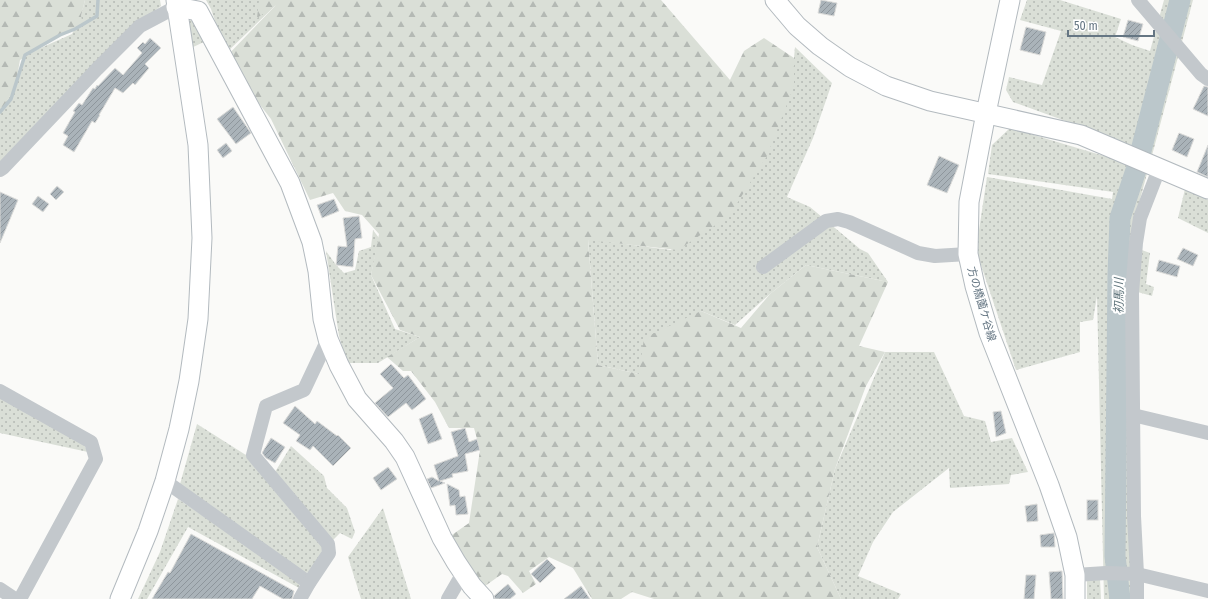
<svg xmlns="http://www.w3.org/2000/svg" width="1208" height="599" viewBox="0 0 1208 599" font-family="'Fira Sans Condensed','Noto Sans JP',sans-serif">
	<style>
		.grass { fill: url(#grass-dots) }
		.forest { fill: url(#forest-firs) }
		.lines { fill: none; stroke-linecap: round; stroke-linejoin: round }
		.stream { stroke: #bbc7cb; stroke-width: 3.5 }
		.river { stroke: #bbc7cb; stroke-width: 21 }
		.building { fill: url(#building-hatch); stroke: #dcdcda }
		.secondary-casing { stroke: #b3babf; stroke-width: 21 }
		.street { stroke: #c3c8cc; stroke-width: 14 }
		.secondary { stroke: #fff; stroke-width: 19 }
		.labels { text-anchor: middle; stroke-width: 4; stroke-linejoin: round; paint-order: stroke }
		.street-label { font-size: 11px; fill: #657683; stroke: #fff }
		.water-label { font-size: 12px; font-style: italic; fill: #60757c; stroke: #fff }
	</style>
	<defs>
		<pattern id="grass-dots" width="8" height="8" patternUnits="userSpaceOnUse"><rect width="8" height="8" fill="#dadfd7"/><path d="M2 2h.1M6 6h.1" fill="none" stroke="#b4b9b4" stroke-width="1.8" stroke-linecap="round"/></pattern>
		<pattern id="forest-firs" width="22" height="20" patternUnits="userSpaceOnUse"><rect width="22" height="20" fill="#dadfd7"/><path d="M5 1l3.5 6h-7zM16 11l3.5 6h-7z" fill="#b4b9b4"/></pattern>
		<pattern id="building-hatch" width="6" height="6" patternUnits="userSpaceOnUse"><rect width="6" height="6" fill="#aab3b9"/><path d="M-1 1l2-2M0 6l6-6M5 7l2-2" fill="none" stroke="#8e969c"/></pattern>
	</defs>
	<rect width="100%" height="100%" fill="#fafaf8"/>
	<g class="grass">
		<polygon points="85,0 160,0 161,6 142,21 0,163 0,109 13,92 25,55 72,34 81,16"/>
		<polygon points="206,0 277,0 278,3 226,53 211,9"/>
		<polygon points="1027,0 1060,0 1121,19 1115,37 1132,45 1150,51 1164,0 1193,0 1154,148 1136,214 1131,599 1104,599 1097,296 1093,320 1080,322 1080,352 1016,370 976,250 987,177 1112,199 1113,192 988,174 992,145 1010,128 1121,161 1126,143 1013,102 1006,90 1009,77 1042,85 1061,31 1020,20"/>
		<polygon points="190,20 197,23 206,41 191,48 186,24"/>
		<polygon points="795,47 832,83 813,138 787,197 810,207 860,249 868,253 888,282 806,265 770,294 735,325 701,311 639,374 598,365 588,239 671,250 794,86 794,58"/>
		<polygon points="1185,189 1208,200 1208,233 1178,218"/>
		<polygon points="373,230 379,238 371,275 395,329 420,337 378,363 347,363 339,336 326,251 336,265 344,273 355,270 359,251 371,247"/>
		<polygon points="1139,249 1150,253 1146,284 1154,287 1152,296 1134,291"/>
		<polygon points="885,352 934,352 964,416 985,421 991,442 1012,438 1028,472 1011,475 1009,484 950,488 949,468 893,512 873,542 858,576 901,594 898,599 841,599 817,547 835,469"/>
		<polygon points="0,394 81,440 88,452 0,433"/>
		<polygon points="197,424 249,457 323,544 321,557 312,572 305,573 180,484"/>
		<polygon points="291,446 324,476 327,488 347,508 355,532 352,539 340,533 331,542 275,472"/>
		<polygon points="178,499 300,581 299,588 188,527 147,599 138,599 160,552"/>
		<polygon points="383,508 411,599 361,599 348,557"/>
		<polygon points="1087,578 1100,579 1101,599 1087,599"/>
	</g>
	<g class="forest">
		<polygon points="0,0 85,0 81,16 83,24 43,45 20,60 15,88 0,112"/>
		<polygon points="259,0 661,0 730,80 744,51 764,38 794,58 794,86 767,156 729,216 678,250 588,240 598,365 639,374 644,338 701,311 741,328 770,294 806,265 888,282 859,346 885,352 866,386 835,469 817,547 841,599 654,599 632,592 621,599 592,599 573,568 549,557 529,571 536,584 523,593 508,576 502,574 485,586 465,567 449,537 469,523 480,450 474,428 449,428 435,402 411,371 403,371 387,357 420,337 400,330 371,275 379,234 362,215 345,211 333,193 310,200 271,119 224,59 276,5 257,18"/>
	</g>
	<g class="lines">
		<polyline class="stream" points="0,112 11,99 25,55 60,35 75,29 97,16 98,0"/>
		<polyline class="river" points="1120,599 1115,556 1118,274 1120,218 1136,170 1180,0"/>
	</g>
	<g class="building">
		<polygon points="821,0 837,3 834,16 818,13"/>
		<polygon points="1128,20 1143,24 1138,41 1123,37"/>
		<polygon points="1026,27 1046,32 1040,55 1020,50"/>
		<polygon points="150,38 161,48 145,64 149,68 135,85 133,83 123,93 115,88 99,115 100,115 95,123 92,121 74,152 63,145 68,136 63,133 75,112 73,111 79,103 82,105 93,88 95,89 97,85 98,86 115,68 123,75 142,53 137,48 143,42 145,44"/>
		<polygon points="1204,86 1208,87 1208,116 1193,109"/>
		<polygon points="233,107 251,133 236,144 217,119"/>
		<polygon points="1179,133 1194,139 1187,157 1172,150"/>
		<polygon points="226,143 232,151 223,158 217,150"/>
		<polygon points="1208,145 1208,177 1197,172"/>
		<polygon points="939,156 959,165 947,193 927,185"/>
		<polygon points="57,186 64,192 56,200 50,194"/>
		<polygon points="0,192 18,200 0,243"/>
		<polygon points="38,196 49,204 43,212 32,204"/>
		<polygon points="334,199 339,211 322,218 317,205"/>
		<polygon points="359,216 362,238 355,239 353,267 336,265 338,246 347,247 343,218"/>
		<polygon points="1183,248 1198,255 1193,266 1177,259"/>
		<polygon points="1159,260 1180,266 1177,277 1156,271"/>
		<polygon points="391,364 404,378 408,375 426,399 412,410 406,403 388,417 375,403 393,388 380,374"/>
		<polygon points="295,406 315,424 317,421 337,436 338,435 351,448 333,466 313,446 310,450 296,441 300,435 283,423"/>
		<polygon points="1001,411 1006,433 996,437 993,412"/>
		<polygon points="432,413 442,439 428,444 419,419"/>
		<polygon points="465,428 469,442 477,439 480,450 465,454 468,471 452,474 453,477 440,481 445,483 431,488 427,479 432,477 439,481 434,465 458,456 451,432"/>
		<polygon points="271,438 285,447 275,463 266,458 262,453"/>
		<polygon points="388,467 397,479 381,490 373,478"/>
		<polygon points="447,484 459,490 460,497 465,496 468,514 456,515 455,505 450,506"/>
		<rect x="1087" y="500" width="11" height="20"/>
		<polygon points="1037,504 1038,521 1027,522 1025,506"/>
		<polygon points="1054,533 1055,547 1041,547 1040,535"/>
		<polygon points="191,534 294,591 292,599 283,599 260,586 252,599 152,599 168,572 170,573"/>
		<polygon points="547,559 556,568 540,583 531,574"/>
		<polygon points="1062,571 1063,599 1051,599 1049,572"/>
		<polygon points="1026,575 1036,575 1034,599 1024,599"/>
		<polygon points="508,584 516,594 510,599 495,599 494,596"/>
		<polygon points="581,586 590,599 564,599"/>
	</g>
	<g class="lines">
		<g class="secondary-casing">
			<g id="secondary">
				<polyline points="775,0 797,26 820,46 850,67 886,86 930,101 1081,135 1208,189"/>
				<polyline points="1010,0 986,113 969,202 968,254 975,286 989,333 1049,485 1067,537 1075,575 1075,599"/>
				<polyline points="176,7 198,11 290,183 312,242 318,271 323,319 328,339 339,365 357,399 394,441 405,457 442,538 456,562 472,586 484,599"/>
				<polyline points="120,599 148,531 165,481 179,429 189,381 198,319 202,238 198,145 176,0"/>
			</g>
		</g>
		<g class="street">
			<polyline points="1138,0 1201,74 1208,79"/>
			<polyline points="0,170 3,168 97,69 140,26 176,7"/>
			<polyline points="763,267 826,221 838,219 849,222 918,253 935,256 968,254"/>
			<polyline points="0,391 91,442 96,459 20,599"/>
			<polyline points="1133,415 1208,433"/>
			<polyline points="165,481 309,583"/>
			<polyline points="1075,575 1106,573 1137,574 1208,591"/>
			<polyline points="0,589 15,599"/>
			<polyline points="300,599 309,583 329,553 328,544 253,455 266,406 304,390 328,339"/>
			<polyline points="448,599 463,573"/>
			<polyline points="1137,599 1137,574 1134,516 1132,293 1136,243 1140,218 1159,169"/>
		</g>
		<use href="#secondary" class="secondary"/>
	</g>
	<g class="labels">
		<g class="street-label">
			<text transform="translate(982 304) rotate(74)" y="4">方の橋薗ケ谷線</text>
		</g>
		<g class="water-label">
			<text transform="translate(1119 296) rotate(-89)" y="4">初馬川</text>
		</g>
	</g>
	<path d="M1068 30v6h86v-6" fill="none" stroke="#657683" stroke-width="2"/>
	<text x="1074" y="30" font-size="12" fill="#657683" stroke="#ffffff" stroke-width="3" paint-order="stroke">50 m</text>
</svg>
